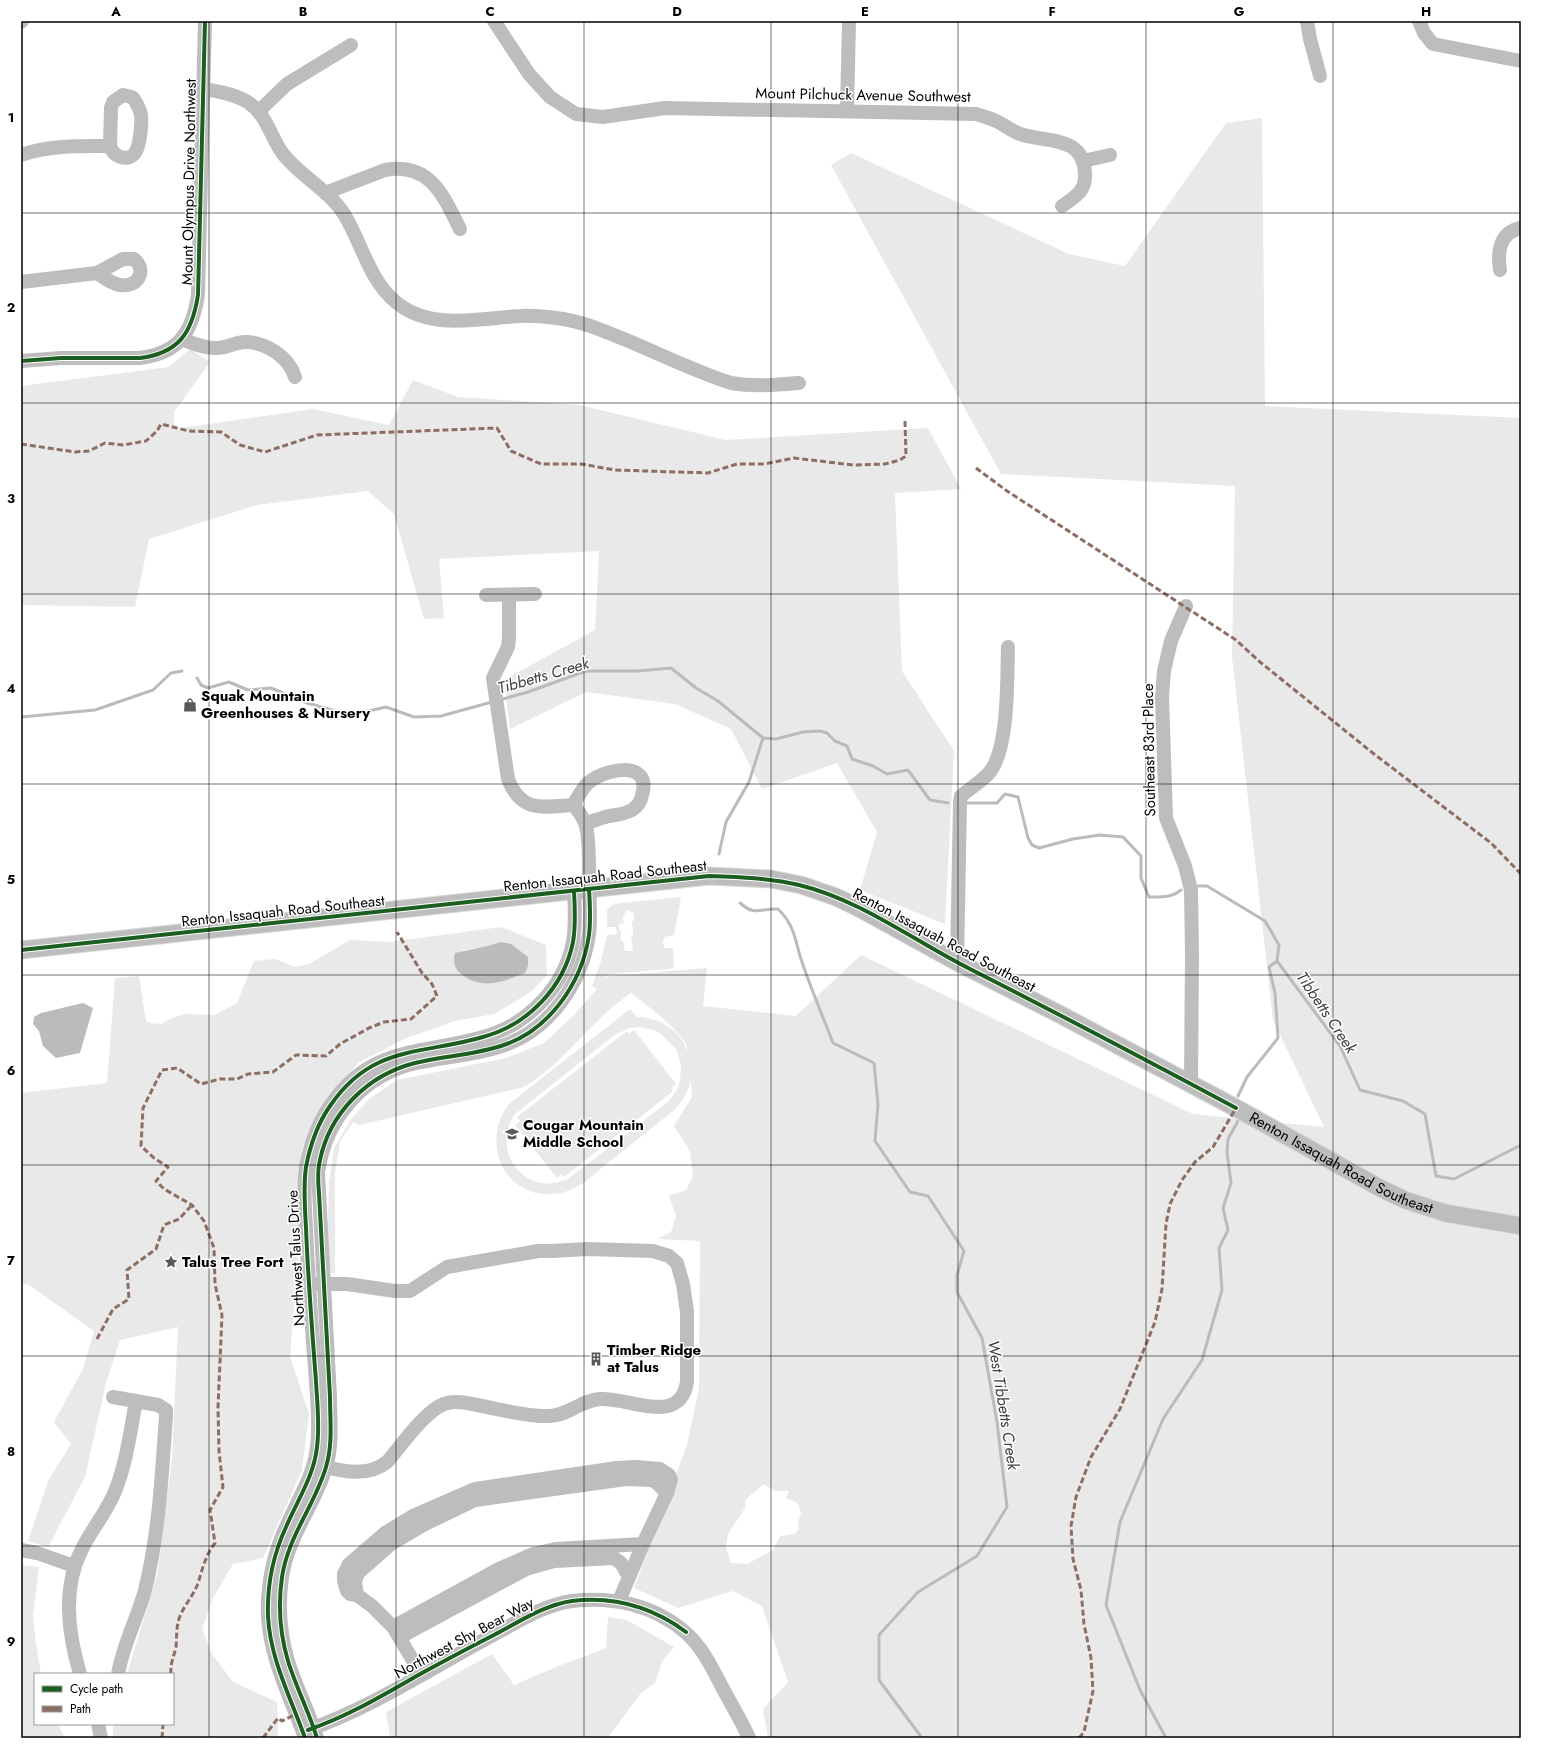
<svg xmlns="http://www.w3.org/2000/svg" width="1542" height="1759" viewBox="0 0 1542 1759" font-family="Jost,sans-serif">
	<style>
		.green { fill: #e9e9e9; fill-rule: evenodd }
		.water { fill: #bbb }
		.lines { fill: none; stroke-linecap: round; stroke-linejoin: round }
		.stream { stroke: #bbb; stroke-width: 3 }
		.major-casing { stroke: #dbdbdb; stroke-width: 19 }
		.minor { stroke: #bdbdbd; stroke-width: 14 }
		.major { stroke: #bdbdbd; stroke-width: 17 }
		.quiet { stroke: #8d6e63; stroke-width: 3; stroke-dasharray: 6 3; stroke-linecap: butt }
		.cycleway-casing { stroke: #fff; stroke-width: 6 }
		.cycleway { stroke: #1b5e20; stroke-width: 4 }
		.grid { fill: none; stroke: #000; stroke-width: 1; stroke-opacity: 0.55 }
		.labels { text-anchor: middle; stroke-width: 3; stroke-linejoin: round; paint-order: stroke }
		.street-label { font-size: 15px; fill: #000; stroke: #fff }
		.poi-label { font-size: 15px; font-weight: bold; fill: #000; stroke: #fff; text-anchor: start }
		.water-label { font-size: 16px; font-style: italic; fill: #3f3f3f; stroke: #fff }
		.neatline { fill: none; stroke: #000; stroke-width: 1.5 }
		.grid-label { font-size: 13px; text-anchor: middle; font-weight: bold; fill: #000 }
	</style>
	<rect width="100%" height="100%" fill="#fff"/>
	<g class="green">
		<path d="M1262,118L1265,406L1521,418V1738H768L763,1709L788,1682L762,1606L733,1591L678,1608L634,1588L687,1445L699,1388L700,1241L657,1239L671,1232L676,1216L669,1196L686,1190L693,1176L690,1151L674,1126L692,1097L691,1082C688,1089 685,1097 680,1103C675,1111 665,1117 658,1123C643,1135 628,1147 613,1159C600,1168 588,1182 574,1188C567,1192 559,1194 551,1194C502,1197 480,1138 510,1103L630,1009L637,1017C654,1017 672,1025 682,1040C684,1043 686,1048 688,1051C687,1034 645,1004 631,993C623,999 614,1005 607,1012C579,1038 556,1068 524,1087L359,1125L353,1122L340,1142L335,1173V1273L297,1272L290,1356L309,1414L302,1470L263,1558L233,1564L214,1596L202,1629L212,1654L233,1682L277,1702L278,1735L279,1738H113V1724H173V1674H127L158,1571L172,1458L178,1327L120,1340L106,1383L85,1477L48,1547L28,1541L49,1479L71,1444L54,1422L83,1369L94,1331L29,1285L21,1284V1093L107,1083L115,978L139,976L146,1021L150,1023L161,1024L172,1018L186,1014L215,1015L237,1003L254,961L275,959L295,967L309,964L350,940L390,942L501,927L546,945L547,975L531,992L494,1014L455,1021L404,1039L358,1063L321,1110L302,1149L300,1242L297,1265L327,1262L329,1184L334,1148L352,1118L369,1099L397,1080L506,1058L544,1043L574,1015L597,989L592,986L601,961L607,935L617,934L616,927H607V910L612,905L621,903L681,897L674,935L664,937L663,944L665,948H673L674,967L669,969L610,974L607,975L603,981L608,976L707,968L703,1006L796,1016L861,955L1193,1114L1324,1127L1273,1020L1232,657L1235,486L1001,474L831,165L851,153L1069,254L1125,266L1226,123ZM627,910H629L630,912L634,913V921H632L633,935H631L633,951H625L623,941H621V931H619V924L624,923L623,917ZM501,942L528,957V966L525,972L496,983L460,951L487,946ZM641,1027L654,1030L661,1034L676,1049L681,1065L680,1081L678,1088L669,1101L568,1179C525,1198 491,1153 514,1115L613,1036L629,1028ZM764,1484L775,1491H789L786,1498L798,1503L801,1514L798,1521L799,1529L794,1534L780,1536L773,1550L747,1564L731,1563L726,1547L728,1534L745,1508L746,1499Z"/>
		<polygon points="190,349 210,362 174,412 174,429 313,409 389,425 413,380 458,397 579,405 726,440 928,428 961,489 895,493 902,671 954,751 945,924 860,890 877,832 837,763 762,789 731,729 675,704 586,692 510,729 504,680 595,630 599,551 439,559 444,618 424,619 394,514 368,491 257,505 149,539 135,607 21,605 21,386 169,367"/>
		<polygon points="634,1030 676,1084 671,1088 673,1091 564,1177 562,1174 557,1178 515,1125 520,1121 517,1117 627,1031 629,1034"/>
		<polygon points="21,1565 39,1567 33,1616 36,1643 41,1674 35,1674 35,1724 58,1724 65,1738 21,1738"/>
		<polygon points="608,1617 627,1620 674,1647 662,1662 655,1683 640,1694 608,1738 390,1738 386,1712 492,1654 514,1685 556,1667 606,1648"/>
	</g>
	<g class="water">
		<path d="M501,942L511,944L528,957V966L525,973C502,982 481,991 460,973C454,968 453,959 455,953L487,946Z"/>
		<polygon points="83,1003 93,1008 80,1053 56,1058 43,1046 39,1031 33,1024 34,1017 41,1013"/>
	</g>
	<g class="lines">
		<g class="stream">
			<polyline points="197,678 201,685 208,688 229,682 248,690 271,688 307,703 339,712 359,713 386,707 414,717 441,716 492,702"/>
			<polyline points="499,700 528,692 586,671 638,671 671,668 696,688 718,701 763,738 776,739 803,732 820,731 827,733 835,741 847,746 852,759 873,766 887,774 908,770 930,800 948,803"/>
			<polyline points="21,717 95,710 153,690 171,673 182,671"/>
			<path d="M968,803H997L1005,794L1018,797L1028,838L1032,845L1039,848L1073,839L1100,835L1123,837L1141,856V878L1149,897C1161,897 1171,898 1181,890"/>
			<polyline points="719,854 726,822 749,782 763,738"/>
			<polyline points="1198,886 1207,886 1265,921 1279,945 1277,961 1340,1046 1360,1090 1403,1101 1425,1114 1436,1176 1454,1179 1521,1145"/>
			<path d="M740,903C756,917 760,908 778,909C796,926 795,943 803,965C812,991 823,1017 833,1043L874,1063L878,1104L875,1141L910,1192L928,1196L964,1251L957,1275V1292L982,1338L997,1422L1007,1507L977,1556L918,1592L879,1635V1680L922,1738"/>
			<polyline points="1238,1096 1247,1077 1278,1038 1275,993 1269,967 1277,961"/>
			<polyline points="1166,1738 1140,1690 1106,1605 1120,1522 1163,1419 1202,1360 1222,1290 1219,1248 1228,1230 1223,1208 1231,1183 1227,1152 1228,1139 1238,1121"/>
		</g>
		<g class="major-casing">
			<g id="major">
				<path id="s1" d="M21,950L709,876L771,879L801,885L836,897L857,907L957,962L1061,1015L1236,1108L1380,1188L1405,1200L1445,1213L1521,1226"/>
			</g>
		</g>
		<g class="minor">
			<path d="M494,21L529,74L550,97L576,114L603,117L665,108L976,114C983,116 991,118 998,122C1006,126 1012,131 1020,134C1047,143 1084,135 1085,174C1086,191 1075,197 1062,206"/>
			<polyline points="1307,21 1310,39 1320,76"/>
			<polyline points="1419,21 1424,33 1433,44 1521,61"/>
			<polyline points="21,22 22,21"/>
			<path d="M203,89C218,91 236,94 249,103C267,115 271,138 283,154C301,177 329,190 344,214C362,243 369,281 397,303C432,331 480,318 521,316C534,315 549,317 563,319C587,323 609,333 631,342C664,356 697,372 731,383C754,387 776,385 799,383"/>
			<path d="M123,95L132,97C136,101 138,106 140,111C143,119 140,146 135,153C127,163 113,156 110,146L111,108L113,102Z"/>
			<polyline points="847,110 849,21"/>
			<polyline points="259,111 287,84 351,45"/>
			<path d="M21,155C50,145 80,146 110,146"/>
			<polyline points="1083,161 1110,155"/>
			<path d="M325,193L385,170C430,162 443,195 460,229"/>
			<path d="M1500,270C1497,251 1500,232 1521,228"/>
			<path d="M21,282L97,273L123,259H134C148,271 137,288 120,285C112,284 104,278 97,273"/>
			<path d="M181,339C193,343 205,349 217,348C226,348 236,342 245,342C266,342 289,357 295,377"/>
			<path d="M21,361L61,358H140C179,353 192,333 198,295L205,21"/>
			<polyline points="486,595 535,594"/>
			<polyline points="1186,606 1171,641 1164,671 1162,697 1166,818 1185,866 1191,890 1192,954 1191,1084"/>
			<path d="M573,805C577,799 581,791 586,785C601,769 653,758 642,795C641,801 638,806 632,810C625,814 617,815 609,816C601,818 593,821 586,823"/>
			<path d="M957,962L960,802L961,796C970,788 981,782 989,773C1009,750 1007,679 1008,647"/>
			<path d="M315,1284H347L395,1291H410L447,1267L538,1251H551L587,1249L653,1251L669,1256L677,1263L683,1284L687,1312V1382C680,1427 629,1397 600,1399C581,1400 568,1416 549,1416C529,1417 498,1409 477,1405C466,1403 455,1400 444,1404C426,1410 400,1447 387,1462C367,1478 341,1471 318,1465"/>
			<path d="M113,1397L158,1405L166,1410V1416C162,1473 159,1534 145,1590C137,1619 123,1645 118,1674"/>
			<polyline points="21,1550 37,1553 74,1566"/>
			<polyline points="357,1595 355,1582 358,1573 391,1544 425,1524 475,1500 626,1479 651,1480 656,1482 667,1493"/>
			<polyline points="393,1627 499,1569 533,1554 556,1549 643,1544"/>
			<polyline points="400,1637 526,1569 554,1561 614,1558 621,1563 629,1577"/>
			<path d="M80,1674C68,1633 62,1588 82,1549C91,1531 104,1515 113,1496C126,1467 130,1433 136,1401"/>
			<polyline points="421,1674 393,1627 372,1606 357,1595 350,1594 347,1591 344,1581 344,1574 349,1564 385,1533 413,1516 475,1489 617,1468 636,1467 660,1469 669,1475 671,1480 667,1493 643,1544 619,1601"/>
			<polyline points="98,1724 101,1738"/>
			<path d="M305,1731C371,1708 430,1669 491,1636C516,1623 543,1605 572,1601C612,1596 654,1605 685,1632C705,1649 715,1675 728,1698C735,1711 743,1724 749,1738"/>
			<path d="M305,1738C291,1698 270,1659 268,1616C267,1586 273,1555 286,1527C297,1501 314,1476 317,1447C320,1425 317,1402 316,1381C312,1330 308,1279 306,1228C305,1208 303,1187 306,1167C310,1146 318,1123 330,1106C372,1044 422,1055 483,1037C528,1025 564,987 573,942C576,925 575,908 574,891"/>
			<path d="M317,1738C309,1712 296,1687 288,1661C280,1634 278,1605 282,1577C288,1536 315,1505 326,1467C333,1444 330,1420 330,1397L318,1173C325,1120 362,1075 416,1063C445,1057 474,1055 502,1046C550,1030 582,983 589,934C591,919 590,904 589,889C589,874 590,834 585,823C582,816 578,810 573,805C543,807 521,813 508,779L493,678L508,647L509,638V595"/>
		</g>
		<use href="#major" class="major"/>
		<g class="quiet">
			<polyline points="21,444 75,452 89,451 105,443 123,445 146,441 157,431 161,424 189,431 221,432 240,445 265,452 317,435 497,428 511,451 541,464 581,464 615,470 708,473 737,464 764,464 794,458 853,465 885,464 900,460 906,456 905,421"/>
			<polyline points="976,468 1007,491 1236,640 1260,662 1374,754 1491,843 1521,874"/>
			<polyline points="97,1339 113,1309 129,1299 127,1270 156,1249 164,1225 179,1219 192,1205"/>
			<path d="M171,1674C170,1664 174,1656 176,1647C177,1636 176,1626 180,1616C185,1604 194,1595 198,1583C203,1568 205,1556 215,1543L210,1510L223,1487L219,1451L218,1407L222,1315L215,1284L214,1248L204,1221L192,1205L164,1189L156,1181L168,1167L154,1158L141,1146L143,1108L162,1070L177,1068L201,1084L220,1079H237L248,1074L273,1072L296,1055L326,1056L340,1044L369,1028L384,1022L411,1019L437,996L432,984L422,973L397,932"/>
			<polyline points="162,1738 163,1724"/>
			<polyline points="263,1738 278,1718 282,1721 296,1714"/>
			<polyline points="1079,1738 1084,1732 1093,1691 1091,1658 1084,1624 1081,1590 1073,1559 1071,1526 1076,1497 1091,1457 1120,1409 1155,1322 1162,1289 1166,1224 1170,1204 1182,1180 1195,1162 1213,1147 1236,1108"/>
		</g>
		<g class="cycleway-casing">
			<g id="cycleway">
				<path d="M21,361L61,358H140C179,353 192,333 198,295L205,21"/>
				<path d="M21,950L709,876C740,877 770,878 799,885C861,900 914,941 970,969C1059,1014 1148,1061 1236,1108"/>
				<path d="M308,1730C349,1716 385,1694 422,1673C446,1660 470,1647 494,1635C519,1622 544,1605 572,1601C615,1596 652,1607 686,1632"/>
				<path d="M305,1738C291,1698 270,1659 268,1616C267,1586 273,1555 286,1527C297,1501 314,1476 317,1447C320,1425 317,1402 316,1381C312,1330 308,1279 306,1228C305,1208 303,1187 306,1167C310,1146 318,1123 330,1106C372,1044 422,1055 483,1037C528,1025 564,987 573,942C576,925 575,908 574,891"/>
				<path d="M317,1738C309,1712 296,1687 288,1661C280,1634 278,1605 282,1577C288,1536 315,1505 326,1467C333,1444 330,1420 330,1397L319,1193C318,1182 317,1171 320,1160C330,1112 368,1075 415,1063C444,1056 473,1055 501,1046C549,1031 582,983 589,935C591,919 590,904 589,889"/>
			</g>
		</g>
		<use href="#cycleway" class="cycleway"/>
	</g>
	<path class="grid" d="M209,21V1738M396,21V1738M584,21V1738M771,21V1738M958,21V1738M1146,21V1738M1333,21V1738M21,213H1521M21,403H1521M21,594H1521M21,784H1521M21,975H1521M21,1165H1521M21,1356H1521M21,1546H1521"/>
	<defs>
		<g id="shop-bare" transform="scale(1.08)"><path d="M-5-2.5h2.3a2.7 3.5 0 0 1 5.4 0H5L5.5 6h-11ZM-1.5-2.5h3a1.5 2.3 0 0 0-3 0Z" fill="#595959" stroke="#fff" stroke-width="2.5" paint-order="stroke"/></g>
		<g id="school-bare" transform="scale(1.08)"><path d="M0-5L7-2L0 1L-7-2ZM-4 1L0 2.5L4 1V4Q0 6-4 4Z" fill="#595959" stroke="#fff" stroke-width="2.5" paint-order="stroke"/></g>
		<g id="sight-bare" transform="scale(1.08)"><path d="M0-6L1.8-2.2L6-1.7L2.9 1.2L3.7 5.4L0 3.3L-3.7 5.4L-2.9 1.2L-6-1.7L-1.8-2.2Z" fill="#595959" stroke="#fff" stroke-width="2.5" paint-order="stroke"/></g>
		<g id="building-bare" transform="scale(1.08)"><path d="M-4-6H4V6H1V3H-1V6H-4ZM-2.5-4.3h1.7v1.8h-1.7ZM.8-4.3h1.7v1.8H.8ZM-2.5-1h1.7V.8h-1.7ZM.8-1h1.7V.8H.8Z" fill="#595959" stroke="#fff" stroke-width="2.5" paint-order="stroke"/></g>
	</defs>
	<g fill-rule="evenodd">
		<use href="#shop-bare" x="190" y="705"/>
		<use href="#school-bare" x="512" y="1134"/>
		<use href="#sight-bare" x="171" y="1262"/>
		<use href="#building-bare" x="596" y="1359"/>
	</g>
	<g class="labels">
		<g class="street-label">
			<text transform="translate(863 95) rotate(1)" y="5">Mount Pilchuck Avenue Southwest</text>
			<text transform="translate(189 182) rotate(-89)" y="5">Mount Olympus Drive Northwest</text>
			<text transform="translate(1149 750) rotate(-91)" y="5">Southeast 83rd Place</text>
			<text transform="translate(605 876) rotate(-6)" y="5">Renton Issaquah Road Southeast</text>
			<text transform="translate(283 911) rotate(-6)" y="5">Renton Issaquah Road Southeast</text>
			<text transform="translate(944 940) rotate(28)" y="5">Renton Issaquah Road Southeast</text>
			<text dy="5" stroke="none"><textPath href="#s1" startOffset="1393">Renton Issaquah Road Southeast</textPath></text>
			<text transform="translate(296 1258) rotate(-93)" y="5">Northwest Talus Drive</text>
			<text transform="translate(464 1638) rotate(-28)" y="5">Northwest Shy Bear Way</text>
		</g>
		<g class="poi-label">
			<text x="201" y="701">Squak Mountain<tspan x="201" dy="17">Greenhouses &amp; Nursery</tspan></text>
			<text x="523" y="1130">Cougar Mountain<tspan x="523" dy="17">Middle School</tspan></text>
			<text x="182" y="1267">Talus Tree Fort</text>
			<text x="607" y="1355">Timber Ridge<tspan x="607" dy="17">at Talus</tspan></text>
		</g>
		<g class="water-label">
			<text transform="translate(543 675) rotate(-16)" y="6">Tibbetts Creek</text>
			<text transform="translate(1327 1012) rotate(56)" y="6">Tibbetts Creek</text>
			<text transform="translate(1004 1405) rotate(81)" y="6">West Tibbetts Creek</text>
		</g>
	</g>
	<rect width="1542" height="1759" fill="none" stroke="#ffffff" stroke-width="44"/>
	<rect x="34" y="1673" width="140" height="52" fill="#ffffff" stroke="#999999"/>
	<rect x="42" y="1686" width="20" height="6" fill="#1b5e20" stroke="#999999"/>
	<text x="70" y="1693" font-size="12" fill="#000000">Cycle path</text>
	<rect x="42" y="1706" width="20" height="6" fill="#8d6e63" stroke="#999999"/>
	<text x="70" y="1713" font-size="12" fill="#000000">Path</text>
	<rect x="22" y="22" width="1498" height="1715" class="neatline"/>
	<g class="grid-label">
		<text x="116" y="16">A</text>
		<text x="303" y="16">B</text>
		<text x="490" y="16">C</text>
		<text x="677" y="16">D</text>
		<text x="865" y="16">E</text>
		<text x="1052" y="16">F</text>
		<text x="1239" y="16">G</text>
		<text x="1426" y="16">H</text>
		<text x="11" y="122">1</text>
		<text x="11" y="312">2</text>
		<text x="11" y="503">3</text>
		<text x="11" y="693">4</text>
		<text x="11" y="884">5</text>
		<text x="11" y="1075">6</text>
		<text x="11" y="1265">7</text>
		<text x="11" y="1456">8</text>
		<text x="11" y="1646">9</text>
	</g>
</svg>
